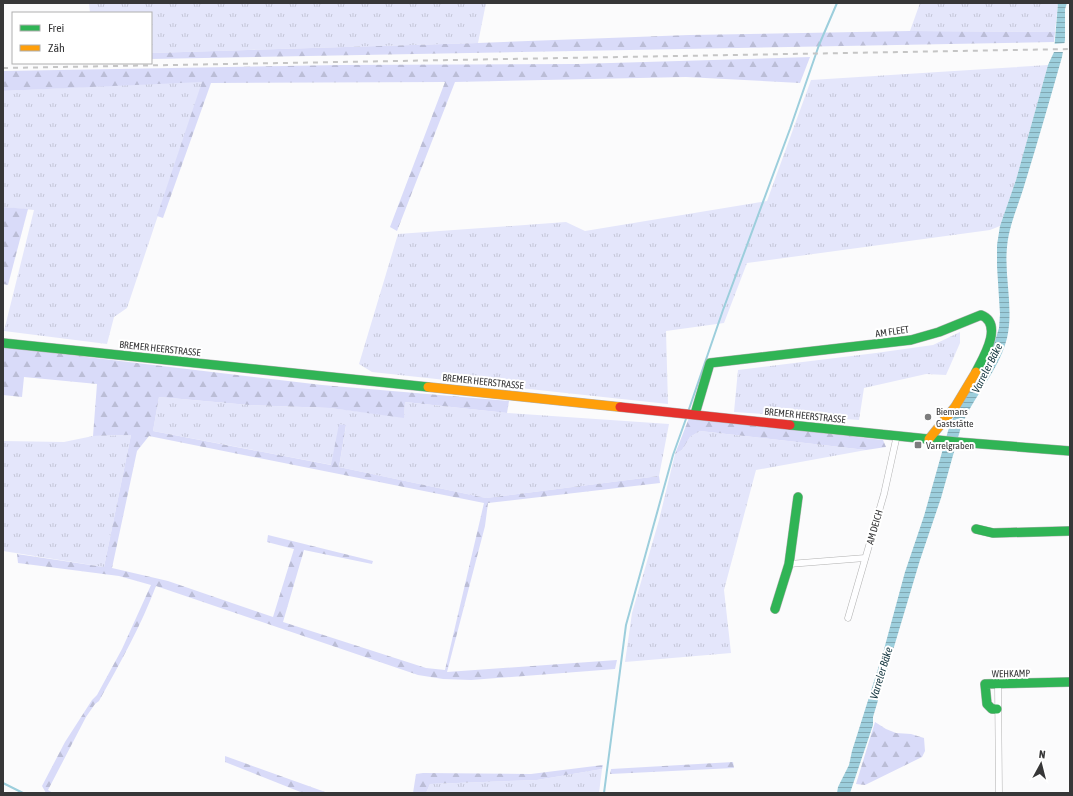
<svg xmlns="http://www.w3.org/2000/svg" width="1073" height="796" viewBox="0 0 1073 796" font-family="'Asap Condensed',sans-serif">
	<style>
		.grass { fill: url(#grass-tufts) }
		.forest { fill: url(#forest-firs); fill-rule: evenodd }
		.water { fill: url(#water-rules) }
		.pier { fill: #fbfbfc }
		.lines { fill: none; stroke-linecap: round; stroke-linejoin: round }
		.stream { stroke: #9ccedc; stroke-width: 2 }
		.street-casing { stroke: #b1b1b1; stroke-width: 7 }
		.fast-casing { stroke: #b1b1b1; stroke-width: 10 }
		.slow-casing { stroke: #b1b1b1; stroke-width: 10 }
		.jam-casing { stroke: #b1b1b1; stroke-width: 10 }
		.street { stroke: #fefeff; stroke-width: 6 }
		.fast { stroke: #30b455; stroke-width: 9 }
		.slow { stroke: #ff9f0a; stroke-width: 9 }
		.jam { stroke: #e5322d; stroke-width: 9 }
		.rail { stroke: #c5c5c5; stroke-width: 2; stroke-dasharray: 5 5; stroke-linecap: butt }
		.poi-dot { fill: #7c7c7d; stroke: #fff; stroke-width: 1.5 }
		.labels { text-anchor: middle; stroke-width: 4; stroke-linejoin: round; paint-order: stroke }
		.street-label { font-size: 10px; fill: #373738; stroke: #fff }
		.poi-label { font-size: 10px; fill: #373738; stroke: #fff; text-anchor: start }
		.water-label { font-size: 11px; font-style: italic; fill: #163841; stroke: #fff }
	</style>
	<defs>
		<pattern id="grass-tufts" width="24" height="20" patternUnits="userSpaceOnUse"><rect width="24" height="20" fill="#e4e6fb"/><path d="M3 7l-1-3M5 7V3M7 7l1-3M15 17l-1-3M17 17v-4M19 17l1-3" fill="none" stroke="#c4c6d8"/></pattern>
		<pattern id="forest-firs" width="22" height="20" patternUnits="userSpaceOnUse"><rect width="22" height="20" fill="#d9dbf9"/><path d="M5 1l3.5 6h-7zM16 11l3.5 6h-7z" fill="#bbbdd6"/></pattern>
		<pattern id="water-rules" width="6" height="5" patternUnits="userSpaceOnUse"><rect width="6" height="5" fill="#9ccedc"/><path d="M0 2.5h6" fill="none" stroke="#80a8b3"/></pattern>
	</defs>
	<rect width="100%" height="100%" fill="#fbfbfc"/>
	<g class="grass">
		<polygon points="89,3 486,3 478,43 151,53 151,13 90,13"/>
		<polygon points="920,3 1058,3 1055,32 910,31"/>
		<polygon points="1048,65 1016,180 1000,226 990,230 747,263 724,323 666,331 668,404 372,372 359,364 398,234 566,222 585,231 767,201 811,80"/>
		<polygon points="203,81 127,308 114,317 107,344 4,331 34,210 3,207 3,91"/>
		<polygon points="960,332 960,343 946,375 926,374 864,388 859,420 734,412 738,370 876,353 933,345"/>
		<polygon points="159,397 249,405 330,408 404,417 405,402 507,413 669,424 659,476 486,498 339,467 346,426 340,424 332,465 153,431"/>
		<polygon points="700,431 866,450 756,470 724,590 731,653 625,662 632,613 659,520 675,454 682,450 690,437"/>
		<polygon points="131,435 104,567 3,551 3,441 64,442 93,436"/>
		<polygon points="602,769 599,793 426,793 430,784 537,780"/>
	</g>
	<g class="forest">
		<polygon points="910,31 1055,32 1054,42 151,59 151,53 478,43 689,35"/>
		<polygon points="810,57 800,83 686,77 455,82 397,231 390,227 445,82 211,83 163,218 157,216 202,82 3,91 3,71 342,65 577,64"/>
		<polygon points="3,207 28,209 8,285 3,284"/>
		<path d="M3,347L322,385L509,401L507,413L405,402L404,418L330,408L249,405L159,397L153,431L331,465L339,424L346,425L339,467L486,498L659,476L660,483L488,503L485,526L447,672L617,660L615,669L471,680L443,679L418,675L156,586C141,626 120,663 99,701L95,704L86,717L48,790L53,793H46L42,786L65,742L92,700L97,695L122,649L151,585L119,576L18,563L17,554L104,567L131,435L93,436L97,384L24,377L22,397L3,395ZM149,436L484,503L445,670L426,668L283,622L304,550L372,564L373,561L268,535L267,542L294,549L273,617L168,581L112,568L137,451Z"/>
		<polygon points="689,418 883,440 886,447 866,450 700,431 690,437 682,450 675,454"/>
		<polygon points="875,722 886,729 896,733 911,734 924,738 925,751 922,757 865,785 856,784"/>
		<polygon points="225,756 328,793 303,793 225,762"/>
		<polygon points="733,762 734,768 610,774 611,769"/>
		<polygon points="603,765 602,769 537,780 430,784 426,793 413,793 416,774 423,773 531,774"/>
	</g>
	<path class="water" d="M1058,3H1067L1065,9V40L1062,57C1050,99 1038,141 1025,183C1019,204 1009,225 1007,247C1004,277 1014,308 1007,338C999,371 973,396 961,427L941,498L920,560L873,717V725L850,793H837L838,787L849,765L852,751L883,653L905,572L924,516L948,431L952,420L986,360L995,341L999,328L1000,314L997,266V245L1000,226L1016,180L1048,65L1054,52Z"/>
	<polygon class="pier" points="1066,43 1065,52 1052,52 1052,44"/>
	<g class="lines">
		<g class="stream">
			<polyline points="688,412 723,310 790,129 819,45 837,3"/>
			<polyline points="3,783 23,793"/>
			<polyline points="604,793 626,625 673,455 687,416"/>
		</g>
		<g class="street-casing">
			<g id="street">
				<polyline points="789,564 865,558"/>
				<polyline points="848,618 884,494 897,435"/>
				<polyline points="998,684 999,793"/>
			</g>
		</g>
		<g class="fast-casing">
			<g id="fast">
				<polyline points="3,343 428,387"/>
				<path d="M695,414L710,363L911,340L939,332L981,315C1004,324 983,358 976,372"/>
				<polyline points="790,425 957,442 1070,451"/>
				<polyline points="976,529 993,533 1070,531"/>
				<polyline points="775,609 789,564 798,497"/>
				<polyline points="997,709 992,709 987,704 985,684 1070,682"/>
			</g>
		</g>
		<g class="slow-casing">
			<g id="slow">
				<polyline points="428,387 620,407"/>
				<polyline points="929,439 955,407 976,372"/>
			</g>
		</g>
		<g class="jam-casing">
			<polyline id="jam" points="620,407 790,425"/>
		</g>
		<use href="#street" class="street"/>
		<use href="#fast" class="fast"/>
		<use href="#slow" class="slow"/>
		<use href="#jam" class="jam"/>
		<polyline class="rail" points="3,68 1070,49"/>
	</g>
	<g class="poi-dot">
		<circle cx="928" cy="417" r="4"/>
		<rect x="914" y="441" width="8" height="8" rx="2"/>
	</g>
	<g class="labels">
		<g class="street-label">
			<text transform="translate(892 331) rotate(-8)" y="4">AM FLEET</text>
			<text transform="translate(160 348) rotate(6)" y="4">BREMER HEERSTRASSE</text>
			<text transform="translate(483 381) rotate(6)" y="4">BREMER HEERSTRASSE</text>
			<text transform="translate(805 415) rotate(6)" y="4">BREMER HEERSTRASSE</text>
			<text transform="translate(874 527) rotate(-74)" y="4">AM DEICH</text>
			<text transform="translate(1011 673) rotate(-1)" y="4">WEHKAMP</text>
		</g>
		<g class="poi-label">
			<text x="936" y="415">Biemans<tspan x="936" dy="12">Gaststätte</tspan></text>
			<text x="926" y="449">Varrelgraben</text>
		</g>
		<g class="water-label">
			<text transform="translate(987 368) rotate(-63)" y="4">Varreler Bäke</text>
			<text transform="translate(881 673) rotate(-73)" y="4">Varreler Bäke</text>
		</g>
	</g>
	<rect width="1073" height="796" fill="none" stroke="#373738" stroke-width="8"/>
	<rect x="12" y="12" width="140" height="52" fill="#ffffff" stroke="#afafaf"/>
	<rect x="20" y="25" width="20" height="6" fill="#30b455" stroke="#afafaf"/>
	<text x="48" y="32" font-size="12" fill="#373738">Frei</text>
	<rect x="20" y="45" width="20" height="6" fill="#ff9f0a" stroke="#afafaf"/>
	<text x="48" y="52" font-size="12" fill="#373738">Zäh</text>
	<g transform="translate(1041 764) rotate(7)" stroke="#ffffff" stroke-width="3" paint-order="stroke">
	<path d="M0-3L7 15L0 10L-7 15Z" fill="#373738"/>
	<text y="-6" font-size="11" font-weight="bold" text-anchor="middle" fill="#373738">N</text>
	</g>
</svg>
